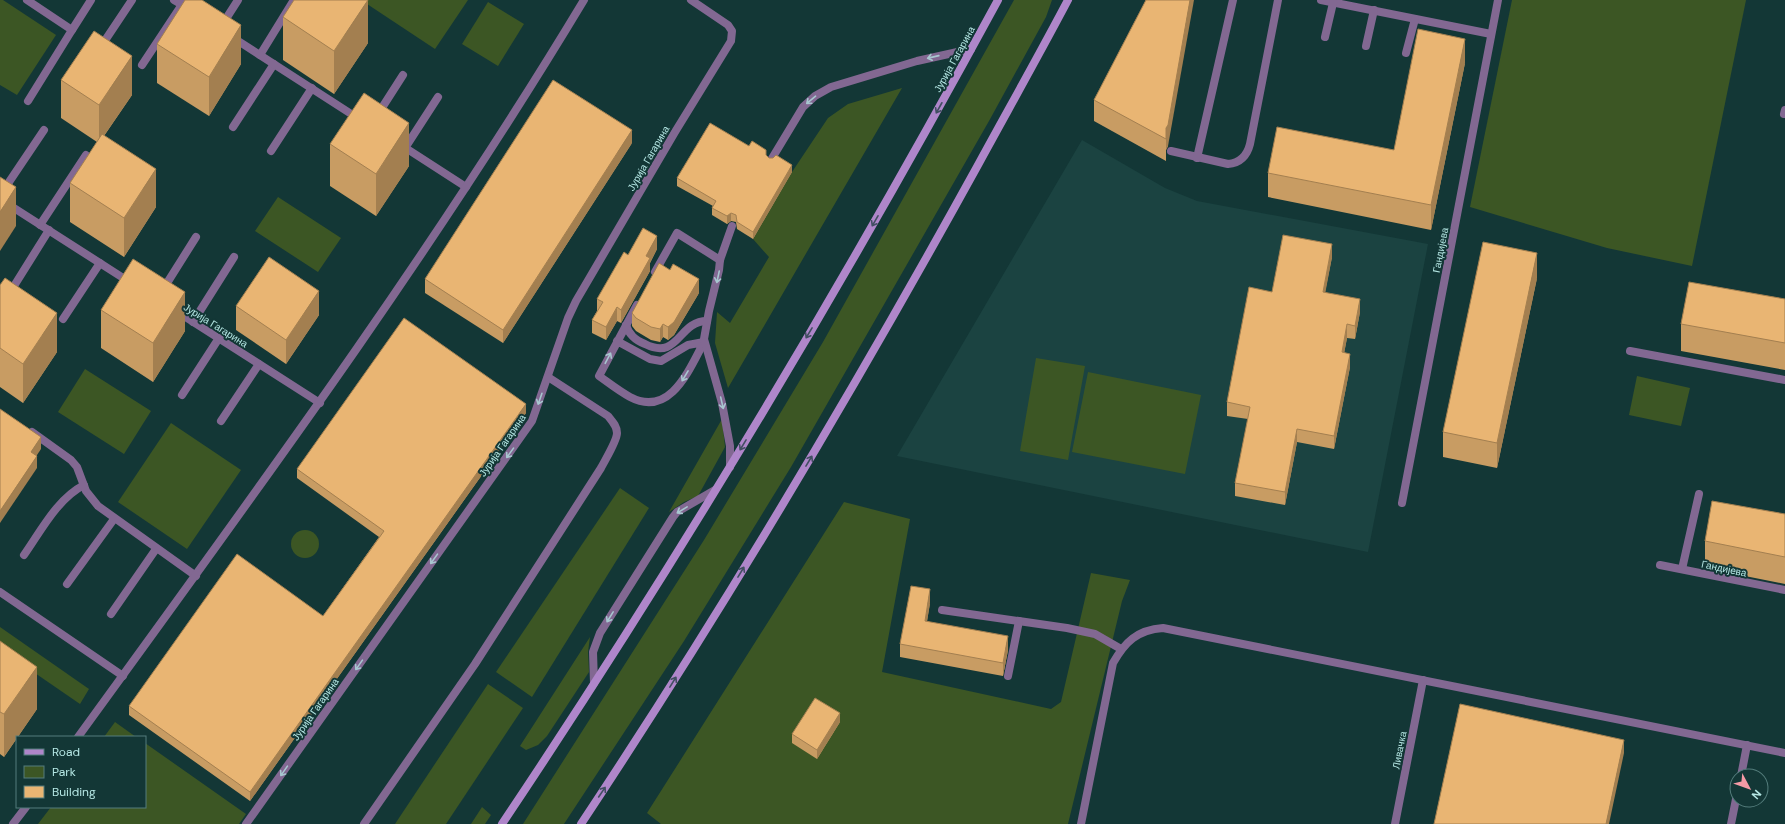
<svg xmlns="http://www.w3.org/2000/svg" width="1785" height="824" viewBox="0 0 1785 824" font-family="'DM Sans',sans-serif">
	<style>
		.built { fill: #1b4341 }
		.green { fill: #3c5624 }
		.lines { fill: none; stroke-linecap: round; stroke-linejoin: round }
		.service { stroke: #826892; stroke-width: 8 }
		.minor { stroke: #826892; stroke-width: 8 }
		.secondary { stroke: #af86ca; stroke-width: 8 }
		.wall { fill: #c89c63 }
		.shaded-wall { fill: #a37f50 }
		.building { fill: #e9b573; stroke: #a37f50 }
		.oneway { stroke: #a8c7d0 }
		.oneway2 { stroke: #424f62 }
		.labels { text-anchor: middle; stroke-width: 4; stroke-linejoin: round; paint-order: stroke }
		.street-label { font-size: 10px; fill: #b5e7e4; stroke: #133736 }
	</style>
	<rect width="100%" height="100%" fill="#133736"/>
	<polygon class="built" points="1082,140 1165,188 1197,201 1428,244 1368,552 897,456"/>
	<g class="green">
		<polygon points="0,0 3,0 56,35 17,95 0,85"/>
		<polygon points="361,0 468,0 435,49"/>
		<polygon points="1014,0 1052,0 1046,17 989,121 791,467 684,641 564,824 523,824 704,540 823,342"/>
		<polygon points="1512,0 1746,0 1692,266 1607,248 1470,207"/>
		<polygon points="488,2 524,24 498,66 462,44"/>
		<polygon points="902,88 728,388 715,343 717,312 730,323 769,257 753,239 792,172 828,118 848,104"/>
		<polygon points="278,197 341,238 318,272 255,231"/>
		<polygon points="1036,358 1085,366 1068,460 1020,451"/>
		<polygon points="85,369 151,411 124,454 58,412"/>
		<polygon points="1088,372 1201,395 1185,474 1072,452"/>
		<polygon points="1637,376 1690,388 1681,426 1629,415"/>
		<polygon points="722,419 725,447 698,496 684,502 669,512"/>
		<polygon points="171,423 241,470 187,549 118,502"/>
		<polygon points="620,488 649,508 532,697 496,672"/>
		<polygon points="844,502 910,519 882,672 1051,709 1061,702 1091,573 1130,580 1122,601 1068,824 661,824 647,813"/>
		<circle cx="305" cy="544" r="14"/>
		<polygon points="0,627 89,689 80,704 0,649"/>
		<polygon points="590,637 588,652 589,672 547,736 538,745 526,750 520,746"/>
		<polygon points="488,684 523,708 446,824 395,824"/>
		<polygon points="115,722 136,737 104,737"/>
		<polygon points="145,743 246,814 239,824 38,824 51,807 145,807"/>
		<polygon points="482,807 491,815 485,824 471,824"/>
	</g>
	<g class="lines">
		<g class="service">
			<polyline points="1321,0 1491,34"/>
			<polyline points="222,25 238,0"/>
			<polyline points="1325,37 1333,3"/>
			<polyline points="106,39 132,0"/>
			<polyline points="1366,46 1374,10"/>
			<polyline points="1406,53 1415,19"/>
			<polyline points="260,55 292,3"/>
			<polyline points="142,65 185,0"/>
			<polyline points="28,101 72,30"/>
			<polyline points="378,114 403,75"/>
			<polyline points="1784,114 1785,110"/>
			<polyline points="233,127 274,64"/>
			<polyline points="405,148 438,97"/>
			<polyline points="271,151 312,88"/>
			<path d="M1171,151L1228,164C1240,163 1247,156 1250,144L1278,0"/>
			<polyline points="1197,158 1233,0"/>
			<polyline points="771,160 803,107 815,96 831,87 917,61 971,49"/>
			<polyline points="3,191 44,130"/>
			<polyline points="40,225 86,155"/>
			<polyline points="655,272 677,233 720,260"/>
			<polyline points="14,286 49,230"/>
			<polyline points="162,291 196,237"/>
			<polyline points="63,319 100,263"/>
			<polyline points="193,322 234,257"/>
			<path d="M626,325C629,335 635,340 645,344C679,361 678,321 707,321"/>
			<path d="M617,341L650,359L661,361L688,345L704,342C689,370 670,418 630,397C619,391 609,383 599,376L637,305"/>
			<polyline points="1630,351 1785,380"/>
			<polyline points="182,395 219,338"/>
			<polyline points="221,421 259,364"/>
			<polyline points="730,467 730,446 722,403 704,339 709,311 719,270 720,260 732,226"/>
			<path d="M24,555C41,531 57,499 84,485"/>
			<polyline points="1660,565 1785,590"/>
			<polyline points="1682,569 1699,494"/>
			<polyline points="67,584 114,519"/>
			<polyline points="0,592 123,676"/>
			<polyline points="942,610 1067,628 1095,634 1121,649"/>
			<polyline points="111,614 156,549"/>
			<polyline points="1008,676 1019,621"/>
			<polyline points="594,683 593,652 600,633 673,517 677,512 715,490"/>
			<polyline points="1741,776 1747,745"/>
			<polyline points="246,824 532,421 568,318 576,301 675,132 731,41 732,31 728,25 691,0"/>
			<path d="M364,824L475,664L601,468C605,460 617,441 617,433C617,426 612,421 608,416L548,377"/>
			<path d="M1081,824L1113,663C1125,642 1137,630 1163,628L1785,753"/>
			<polyline points="1395,824 1423,680"/>
			<polyline points="1731,824 1737,794"/>
		</g>
		<g class="minor">
			<polyline points="27,0 72,30 91,0"/>
			<polyline points="174,0 191,10"/>
			<polyline points="232,37 359,119"/>
			<polyline points="401,145 466,187"/>
			<polyline points="0,199 131,283"/>
			<polyline points="176,311 320,403"/>
			<polyline points="32,432 71,460 77,467 86,491 98,506 196,576"/>
			<polyline points="1402,503 1498,0"/>
			<path d="M78,737C253,496 430,256 584,0"/>
			<polyline points="13,824 26,807"/>
		</g>
		<g class="secondary">
			<path d="M502,824C680,558 845,282 998,0"/>
			<path d="M581,824C723,610 854,390 978,165C1008,110 1039,55 1068,0"/>
		</g>
	</g>
	<g class="wall">
		<polygon points="1146,0 1168,146 1166,150 1166,161 1094,121 1094,100"/>
		<polygon points="283,17 368,43 334,94 283,60"/>
		<polygon points="157,44 241,64 209,116 157,83"/>
		<polygon points="1465,63 1431,230 1268,197 1268,173 1394,150"/>
		<polygon points="61,80 132,95 104,136 156,207 124,257 70,222 70,183 97,142 61,118"/>
		<polygon points="632,143 503,343 425,293 425,279"/>
		<polygon points="330,144 409,166 376,216 330,186"/>
		<polygon points="749,146 766,155 769,158 792,172 753,239 737,229 736,222 731,221 727,224 712,215 712,208 713,206 677,186 677,178"/>
		<polygon points="657,249 650,263 650,271 621,323 617,321 606,340 592,333 592,320 597,311 597,299 628,255"/>
		<polygon points="1332,257 1325,292 1360,312 1355,339 1347,338 1344,353 1350,367 1334,449 1297,442 1285,505 1235,496 1235,483 1248,419 1227,416 1227,402 1272,292"/>
		<polygon points="1537,278 1497,468 1443,457 1443,432"/>
		<polygon points="0,285 57,352 23,403 0,387"/>
		<polygon points="699,293 674,335 668,340 663,337 660,342 651,340 636,331 632,326 632,313"/>
		<polygon points="1785,299 1785,370 1681,351 1681,324"/>
		<polygon points="236,306 319,315 286,364 236,330"/>
		<polygon points="101,310 185,331 153,382 101,348"/>
		<polygon points="526,413 250,801 129,715 129,706 323,616 379,537 297,478 297,469"/>
		<polygon points="1785,514 1785,584 1705,568 1705,541"/>
		<polygon points="930,603 927,621 1008,650 1003,676 900,657 900,644"/>
		<polygon points="0,641 37,709 4,757 0,754"/>
		<polygon points="840,722 817,759 792,743 792,734"/>
	</g>
	<g class="shaded-wall">
		<polygon points="368,0 368,43 334,94 334,51"/>
		<polygon points="1190,0 1194,0 1168,146 1166,150 1166,128"/>
		<polygon points="241,25 241,64 209,116 209,77"/>
		<polygon points="1465,39 1465,63 1431,230 1431,205"/>
		<polygon points="132,56 132,95 99,143 99,105"/>
		<polygon points="409,123 409,166 376,216 376,174"/>
		<polygon points="632,130 632,143 503,343 503,330"/>
		<polygon points="792,165 792,172 753,239 753,232"/>
		<polygon points="156,169 156,207 124,257 124,218"/>
		<polygon points="16,187 16,226 0,251 0,212"/>
		<polygon points="731,213 731,221 727,224 727,216"/>
		<polygon points="657,236 657,249 650,263 650,271 621,323 621,310 646,256"/>
		<polygon points="1332,244 1332,257 1323,305 1323,292"/>
		<polygon points="1537,253 1537,278 1497,468 1497,443"/>
		<polygon points="699,279 699,293 674,335 668,340 668,327"/>
		<polygon points="319,291 319,315 286,364 286,340"/>
		<polygon points="185,292 185,331 153,382 153,343"/>
		<polygon points="1360,299 1360,312 1355,339 1355,326"/>
		<polygon points="617,307 617,321 606,340 606,327"/>
		<polygon points="57,313 57,352 23,403 23,364"/>
		<polygon points="663,324 663,337 660,342 660,329"/>
		<polygon points="1347,324 1347,338 1342,365 1342,352"/>
		<polygon points="1350,354 1350,367 1334,449 1334,436"/>
		<polygon points="526,404 526,413 250,801 250,792"/>
		<polygon points="1297,429 1297,442 1285,505 1285,492"/>
		<polygon points="41,437 41,449 31,464 31,452"/>
		<polygon points="37,456 37,468 0,523 0,511"/>
		<polygon points="930,589 930,603 925,634 925,621"/>
		<polygon points="1008,636 1008,650 1003,676 1003,663"/>
		<polygon points="37,667 37,709 4,757 4,714"/>
		<polygon points="840,713 840,722 817,759 817,750"/>
		<polygon points="1624,740 1624,753 1609,824 1606,824"/>
	</g>
	<g class="building">
		<polygon points="185,0 202,0 241,25 209,77 157,44"/>
		<polygon points="294,0 368,0 334,51 283,17"/>
		<polygon points="1146,0 1190,0 1168,125 1166,128 1166,139 1094,100"/>
		<polygon points="1418,29 1465,39 1431,205 1268,173 1277,127 1394,150"/>
		<polygon points="94,31 132,56 99,105 61,80"/>
		<polygon points="553,80 632,130 503,330 425,279"/>
		<polygon points="364,93 409,123 376,174 330,144"/>
		<polygon points="710,123 749,146 752,141 766,150 766,155 769,158 773,158 776,155 792,165 753,232 737,222 736,215 731,213 727,216 712,208 716,201 677,178"/>
		<polygon points="102,134 156,169 124,218 70,183"/>
		<polygon points="0,177 16,187 0,212"/>
		<polygon points="643,228 657,236 646,256 650,258 621,310 617,307 606,327 592,320 603,302 597,299 624,252 628,255"/>
		<polygon points="1283,235 1332,244 1323,292 1360,299 1355,326 1347,324 1342,352 1350,354 1334,436 1297,429 1285,492 1235,483 1250,407 1227,402 1249,287 1272,292"/>
		<polygon points="1483,242 1537,253 1497,443 1443,432"/>
		<polygon points="269,257 319,291 286,340 236,306"/>
		<polygon points="133,259 185,292 153,343 101,310"/>
		<polygon points="659,263 670,270 673,264 699,279 674,322 668,327 663,324 660,329 651,327 636,318 632,313"/>
		<polygon points="5,278 57,313 23,364 0,348 0,285"/>
		<polygon points="1689,282 1785,299 1785,343 1681,324"/>
		<polygon points="404,318 526,404 250,792 129,706 237,554 323,616 384,531 297,469"/>
		<polygon points="0,409 41,437 31,452 37,456 0,511"/>
		<polygon points="1712,501 1785,514 1785,557 1705,541"/>
		<polygon points="911,586 930,589 925,621 1008,636 1003,663 900,644"/>
		<polygon points="0,641 37,667 4,714 0,712"/>
		<polygon points="815,698 840,713 817,750 792,734"/>
		<polygon points="1460,704 1624,740 1606,824 1434,824"/>
	</g>
	<defs><path id="oneway-shaft" d="M-6 0H5M1.5-3L5.5 0L1.5 3" fill="none" stroke-width="1.6" stroke-linecap="round" stroke-linejoin="round"/></defs>
	<g class="oneway">
		<use href="#oneway-shaft" transform="translate(933 57) rotate(167)"/>
		<use href="#oneway-shaft" transform="translate(811 100) rotate(140)"/>
		<use href="#oneway-shaft" transform="translate(718 277) rotate(102)"/>
		<use href="#oneway-shaft" transform="translate(608 358) rotate(-62)"/>
		<use href="#oneway-shaft" transform="translate(685 376) rotate(121)"/>
		<use href="#oneway-shaft" transform="translate(540 399) rotate(109)"/>
		<use href="#oneway-shaft" transform="translate(722 403) rotate(77)"/>
		<use href="#oneway-shaft" transform="translate(510 453) rotate(126)"/>
		<use href="#oneway-shaft" transform="translate(682 510) rotate(149)"/>
		<use href="#oneway-shaft" transform="translate(434 559) rotate(126)"/>
		<use href="#oneway-shaft" transform="translate(610 617) rotate(122)"/>
		<use href="#oneway-shaft" transform="translate(359 665) rotate(125)"/>
		<use href="#oneway-shaft" transform="translate(284 771) rotate(125)"/>
	</g>
	<g class="oneway2">
		<use href="#oneway-shaft" transform="translate(939 108) rotate(119)"/>
		<use href="#oneway-shaft" transform="translate(875 221) rotate(120)"/>
		<use href="#oneway-shaft" transform="translate(809 333) rotate(121)"/>
		<use href="#oneway-shaft" transform="translate(743 445) rotate(121)"/>
		<use href="#oneway-shaft" transform="translate(809 461) rotate(-59)"/>
		<use href="#oneway-shaft" transform="translate(741 572) rotate(-59)"/>
		<use href="#oneway-shaft" transform="translate(673 682) rotate(-58)"/>
		<use href="#oneway-shaft" transform="translate(602 792) rotate(-56)"/>
	</g>
	<g class="labels">
		<g class="street-label">
			<text transform="translate(954 59) rotate(-61)" y="4">Јурија Гагарина</text>
			<text transform="translate(648 158) rotate(-60)" y="4">Јурија Гагарина</text>
			<text transform="translate(1440 250) rotate(-79)" y="4">Гандијева</text>
			<text transform="translate(216 325) rotate(32)" y="4">Јурија Гагарина</text>
			<text transform="translate(502 445) rotate(-55)" y="4">Јурија Гагарина</text>
			<text transform="translate(1724 568) rotate(12)" y="4">Гандијева</text>
			<text transform="translate(315 709) rotate(-55)" y="4">Јурија Гагарина</text>
			<text transform="translate(1399 750) rotate(-79)" y="4">Ливачка</text>
		</g>
	</g>
	<rect x="16" y="736" width="130" height="72" fill="#133736" stroke="#547d7c"/>
	<rect x="24" y="749" width="20" height="6" fill="#af86ca" stroke="#547d7c"/>
	<text x="52" y="756" font-size="12" fill="#b5e7e4">Road</text>
	<rect x="24" y="766" width="20" height="12" fill="#3c5624" stroke="#547d7c"/>
	<text x="52" y="776" font-size="12" fill="#b5e7e4">Park</text>
	<rect x="24" y="786" width="20" height="12" fill="#e9b573" stroke="#547d7c"/>
	<text x="52" y="796" font-size="12" fill="#b5e7e4">Building</text>
	<g transform="translate(1749 788) rotate(131)"><circle r="19" fill="#133736" stroke="#547d7c"/>
	<path d="M0-3L7 15L0 10L-7 15Z" fill="#f49aa5"/>
	<text y="-6" font-size="11" font-weight="bold" text-anchor="middle" fill="#b5e7e4">N</text>
	</g>
</svg>
